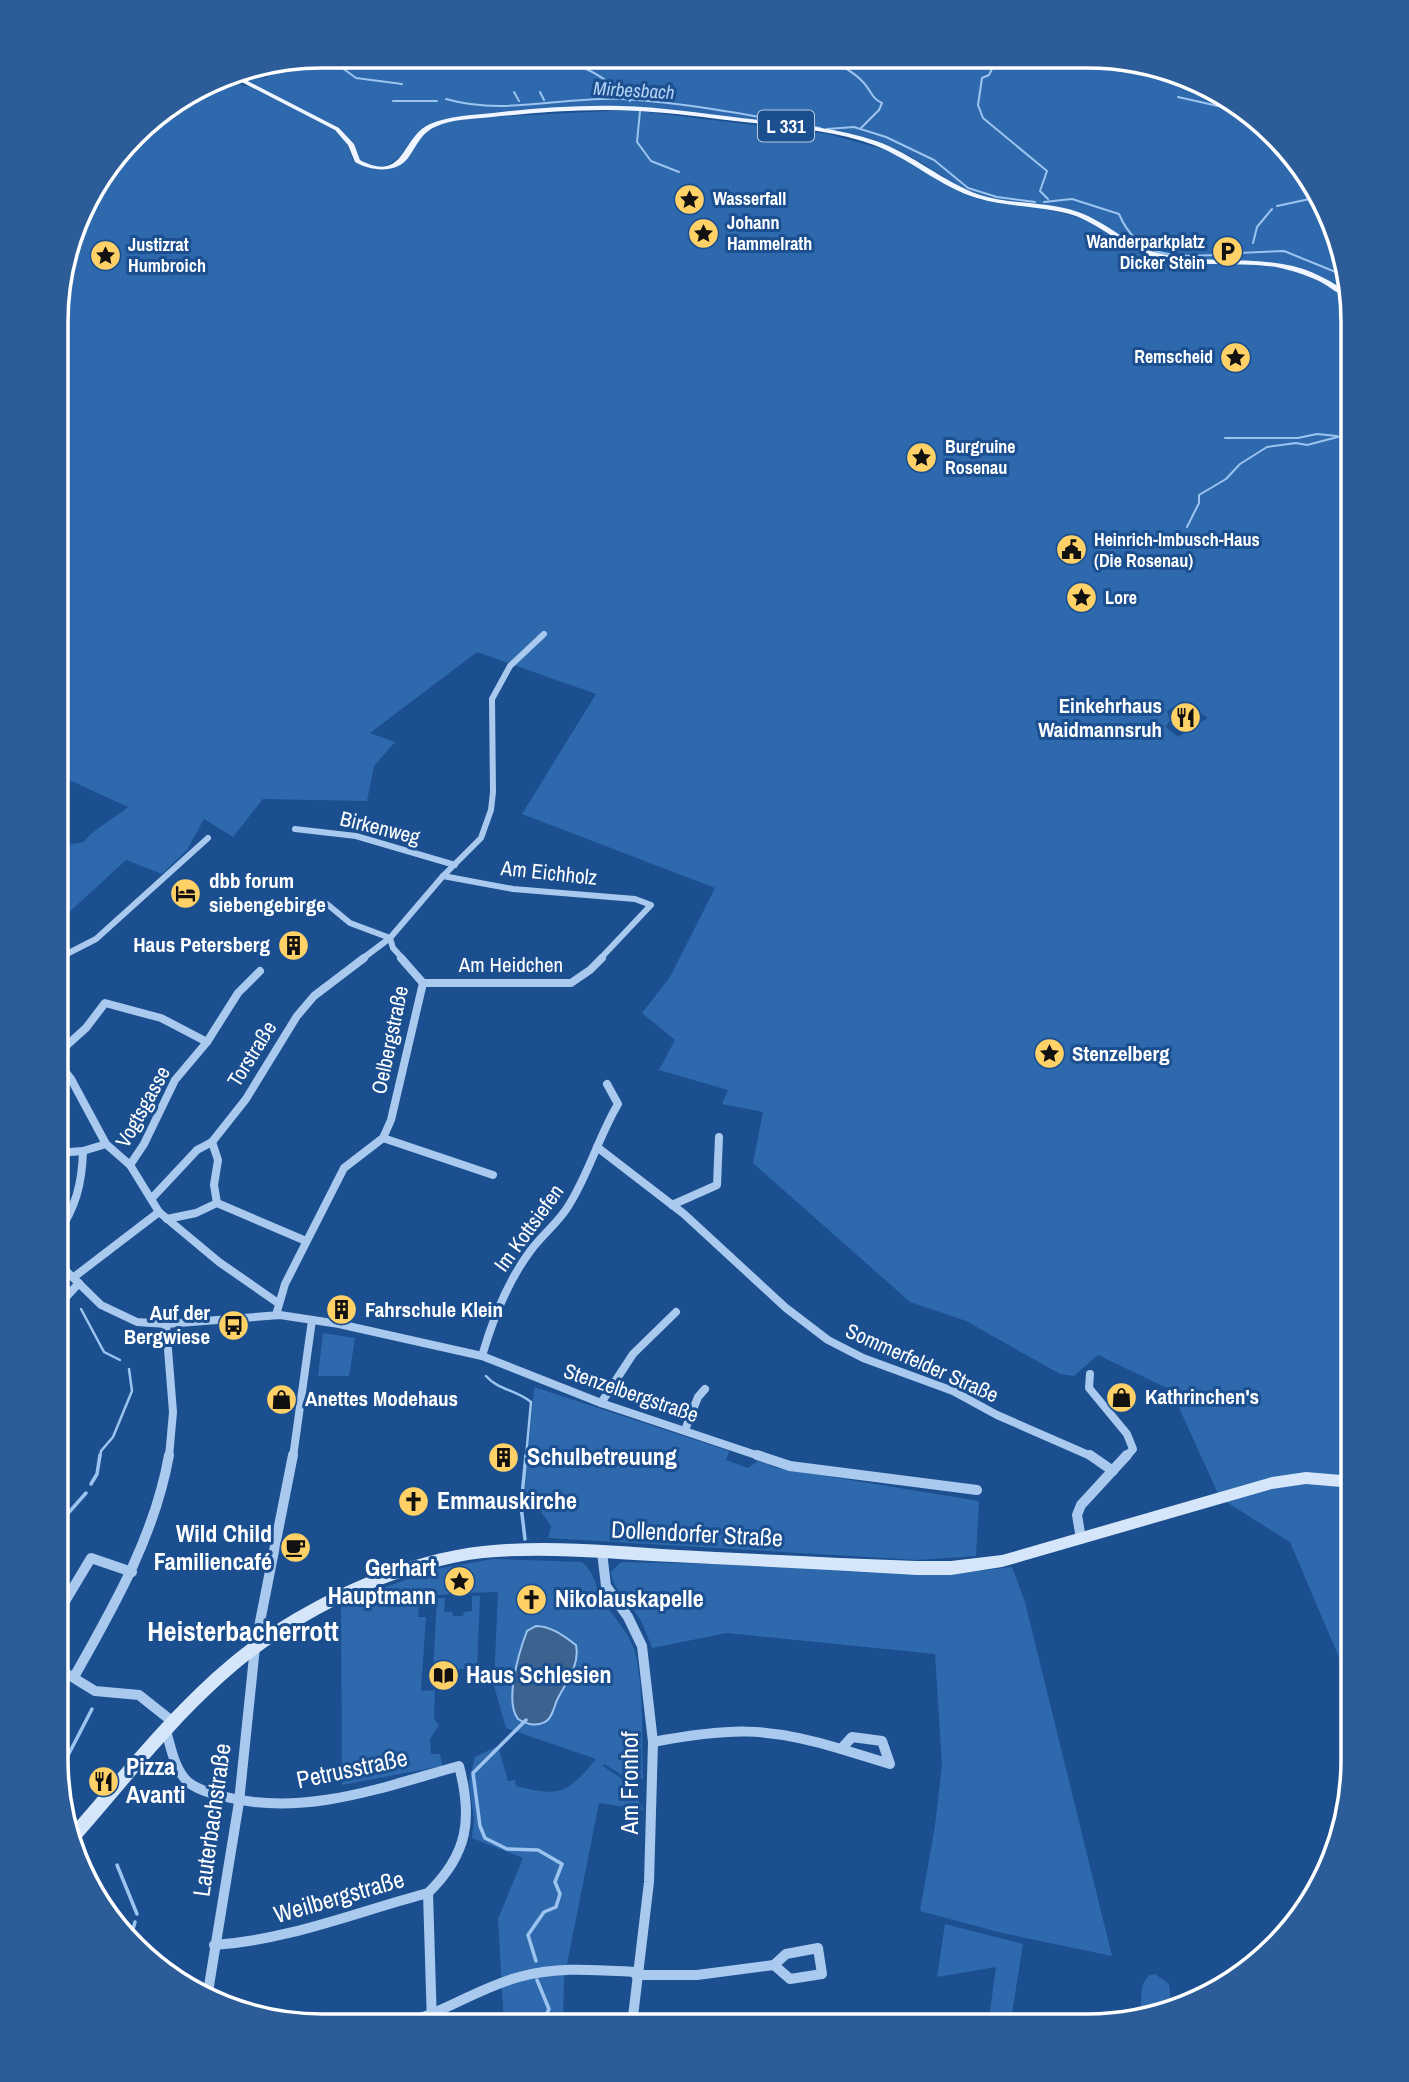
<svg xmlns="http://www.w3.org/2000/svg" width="1409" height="2082" viewBox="0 0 1409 2082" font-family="'Archivo Narrow',sans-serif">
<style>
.green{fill:#2e69ad;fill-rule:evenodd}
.water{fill:#3c6290;stroke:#9cc4f0;stroke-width:2}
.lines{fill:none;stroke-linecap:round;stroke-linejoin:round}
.stream-far2{stroke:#9cc4f0;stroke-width:2}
.stream-far1{stroke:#9cc4f0;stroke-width:2.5}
.stream{stroke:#9cc4f0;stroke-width:3.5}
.street-far2{stroke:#a9c9ee;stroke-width:6}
.street-far1{stroke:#a9c9ee;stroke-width:8}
.street{stroke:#a9c9ee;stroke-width:10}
.secondary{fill:#d6e6fa;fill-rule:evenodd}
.primary{fill:#f0f6ff;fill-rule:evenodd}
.labels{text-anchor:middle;stroke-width:6;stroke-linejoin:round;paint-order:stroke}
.far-poi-label{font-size:18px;font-weight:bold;fill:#fff;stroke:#1b4f8f;text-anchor:start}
.far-water-label{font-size:19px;font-style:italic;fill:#b5d3f5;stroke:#1b4f8f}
.shield{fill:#1b4f8f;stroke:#bbcadd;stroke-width:2}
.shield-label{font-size:19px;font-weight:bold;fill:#fff}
.poi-label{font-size:21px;font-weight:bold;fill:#fff;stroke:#1b4f8f;text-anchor:start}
.street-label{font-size:21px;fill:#fff;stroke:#1b4f8f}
.near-poi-label{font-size:24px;font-weight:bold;fill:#fff;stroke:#1b4f8f;text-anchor:start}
.near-street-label{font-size:24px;fill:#fff;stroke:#1b4f8f}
.near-quarter-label{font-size:28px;font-weight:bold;fill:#fff;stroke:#1b4f8f}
.rim{fill:none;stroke:#fff;stroke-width:3.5}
</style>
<rect width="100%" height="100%" fill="#1b4f8f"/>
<!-- green -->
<g class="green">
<path d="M 323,56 L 1121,58 L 1188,76 L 1248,111 L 1298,160 L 1333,220 L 1347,293 C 1279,242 1228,273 1158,254 C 1128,246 1108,223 1079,213 C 1048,203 1012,207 980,196 C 948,184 924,160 892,148 C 838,128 777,124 720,118 C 685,114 649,107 615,108 C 581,110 548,112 514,114 C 488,115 461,115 435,123 C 407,132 397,187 360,159 L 353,142 L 340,129 L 237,75 L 266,78 L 275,71 L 257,67 Z"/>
<path d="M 227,76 L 237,80 L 241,85 L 257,87 L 330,126 L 346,141 L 354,162 L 376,169 L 397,165 L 424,133 L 441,124 L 469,118 L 630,110 L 828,134 L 894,152 L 959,192 L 982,200 L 1044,208 L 1085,219 L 1131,249 L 1154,257 L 1285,267 L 1322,281 L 1348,300 L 1353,323 L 1352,1688 L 1290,1542 L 1220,1498 L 1171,1390 L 1098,1355 L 1074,1376 L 1060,1374 L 966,1321 L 910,1302 L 753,1163 L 763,1112 L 722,1104 L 728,1090 L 659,1070 L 675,1040 L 642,1013 L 670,977 L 715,888 L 522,814 L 596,694 L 477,652 L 370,733 L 395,742 L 374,766 L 367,801 L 263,799 L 233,837 L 204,819 L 187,850 L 162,874 L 126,860 L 65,916 L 57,919 L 57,847 L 84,842 C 91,831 116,817 128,807 L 65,778 L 58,781 L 58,288 L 92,190 L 147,122 L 174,106 L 179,109 L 196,104 L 194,100 L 176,105 L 197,97 L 199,92 ZM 1183,701 L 1208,718 L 1178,737 L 1166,727 L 1170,720 L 1167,711 Z"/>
<path d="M 323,1333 L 355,1338 L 349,1376 L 318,1376 Z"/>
<path d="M 534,1387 L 729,1451 L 726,1460 L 748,1468 L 758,1461 L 777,1468 L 979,1501 L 976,1556 L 918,1560 L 548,1538 L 551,1526 L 525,1489 Z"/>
<path d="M 493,1559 L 582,1562 C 594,1572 594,1582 600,1594 C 609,1614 627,1628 634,1649 C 644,1682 642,1743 643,1779 L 622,1775 L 604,1764 L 603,1766 L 628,1783 L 644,1810 L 599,1803 L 564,1979 L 563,2025 L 504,2024 L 498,1919 L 523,1858 L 472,1838 L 474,1820 L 469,1782 L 475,1757 L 498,1746 L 508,1781 L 515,1780 L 516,1786 C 560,1797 567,1794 596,1759 L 506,1728 L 494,1686 L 498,1592 L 464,1593 L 464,1590 L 454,1591 L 453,1594 L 420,1596 L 418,1617 L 426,1617 L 421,1691 L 435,1690 L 434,1719 L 439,1725 L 430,1739 L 431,1754 L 440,1754 L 442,1766 L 342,1785 L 341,1603 L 436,1569 Z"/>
<path d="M 621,1562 L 720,1564 L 943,1575 L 1012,1567 L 1025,1602 L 1112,1956 L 1002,1933 L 920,1911 L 935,1826 L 942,1765 L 935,1654 L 727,1633 L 652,1648 C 648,1638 644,1625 638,1616 C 627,1600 614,1592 611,1572 Z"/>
<path d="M 472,1596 L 480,1596 L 477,1668 L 433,1671 L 437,1598 L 445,1598 L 444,1612 L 452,1612 L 453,1616 L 463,1616 L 464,1612 L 472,1611 Z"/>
<path d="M 945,1924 L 1023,1944 L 1010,2026 L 988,2026 L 996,1967 L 937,1977 Z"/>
<path d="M 1155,1974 L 1169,1984 L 1172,2009 L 1140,2015 L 1142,1986 L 1148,1976 Z"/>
</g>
<!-- water -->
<path class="water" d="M 536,1626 C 551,1626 564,1636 576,1645 C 580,1665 567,1681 558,1698 C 554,1705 553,1718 545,1722 C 536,1727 525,1724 518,1719 C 504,1701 519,1652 527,1631 Z"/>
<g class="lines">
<!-- stream-far2 -->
<g class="stream-far2">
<path d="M 326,56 L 356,78 L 402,84"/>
<path d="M 822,57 C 837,63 852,70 863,82 C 871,90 871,98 882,103 L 879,110 L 861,128"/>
<path d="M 997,58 L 989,75 L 982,78 L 978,105 L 983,118 L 1047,171 L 1040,191 L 1048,199"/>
<path d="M 581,61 L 587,64 L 586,69 C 601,75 613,87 629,95 L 630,101"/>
<path d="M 514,92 L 519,101"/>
<path d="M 540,92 L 544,100"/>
<path d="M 1178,97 L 1218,106 L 1241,107"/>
<path d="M 446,99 C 505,116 563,96 623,99 C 689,103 755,116 820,128"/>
<path d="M 393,101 L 437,101"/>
<path d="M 640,111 L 637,142 L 651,161 L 679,172"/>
<path d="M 827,129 L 854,127 L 886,137 L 934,160 L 968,188 L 997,197 L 1035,202"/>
<path d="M 1044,202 L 1072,199 L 1119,214 C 1138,259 1175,257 1218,255"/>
<path d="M 1277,206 L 1319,197"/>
<path d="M 1253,243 L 1257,227 L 1272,209"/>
<path d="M 1239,253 L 1284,251 L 1343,275"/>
<path d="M 1225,438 L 1298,438 L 1317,434 L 1337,436"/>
<path d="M 1187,527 L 1199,503 L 1199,495 L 1226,479 L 1240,464 L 1267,447 L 1296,443 L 1307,445 L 1353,433"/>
</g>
<!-- stream-far1 -->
<g class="stream-far1">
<path d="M 81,1309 L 104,1352 L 120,1360"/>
<path d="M 486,1376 C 498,1390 517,1390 531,1402 L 526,1457"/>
<path d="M 100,1457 L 101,1451 L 113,1437 L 132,1391 L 129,1369"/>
</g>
<!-- stream -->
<g class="stream">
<path d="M 91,1484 L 97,1474 L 100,1455"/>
<path d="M 56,1527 L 86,1493"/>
<path d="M 525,1539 L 521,1506 L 526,1455"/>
<path d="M 526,1720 L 473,1773 L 480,1826 L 485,1838 L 507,1849 L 538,1850 L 562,1864 L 555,1882 L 560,1894 L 556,1907 L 544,1912 L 528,1935 L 536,1961"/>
<path d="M 61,1769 L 92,1709"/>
<path d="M 117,1865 L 137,1914"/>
<path d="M 130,1940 L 135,1922"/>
<path d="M 537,1980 L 549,2009 L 542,2024"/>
</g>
<!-- street-far2 -->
<g class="street-far2">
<path d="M 295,829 L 356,836 L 455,865"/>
<path d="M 443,876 L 513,889 L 635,899 L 651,905 L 600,959"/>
<path d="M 309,903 L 327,904 L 350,923 L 390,938 L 362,959"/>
<path d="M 57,959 L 96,939 L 208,838"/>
<path d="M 403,959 L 393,948 L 390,938 L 443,876 L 481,838 L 491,810 L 493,792 L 492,699 L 510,666 L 544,634"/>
</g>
<!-- street-far1 -->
<g class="street-far1">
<path d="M 57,959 L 60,958"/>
<path d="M 423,983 L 571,983 L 590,970 L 602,958"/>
<path d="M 57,1054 L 86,1028 L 105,1003 L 161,1018 L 207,1042"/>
<path d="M 57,1061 L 71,1079 L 106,1144 L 130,1165 L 159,1212 L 219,1262 L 278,1303"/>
<path d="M 383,1138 L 493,1175"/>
<path d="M 597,1147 L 684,1214 L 786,1308 L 828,1340 L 863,1358 L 953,1391 L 997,1415 L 1093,1457"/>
<path d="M 57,1153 L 83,1151 L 106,1144"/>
<path d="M 130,1165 L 144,1144 L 175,1080 L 207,1042 L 238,993 L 260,971"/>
<path d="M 153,1197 L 197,1150 L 212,1142 L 246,1099 L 297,1016 L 314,996 L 364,958"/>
<path d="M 217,1203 L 306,1241"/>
<path d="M 672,1205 L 717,1185 L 719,1137"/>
<path d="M 167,1219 L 196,1213 L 217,1203 L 214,1185 L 218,1160 L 212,1142"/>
<path d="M 57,1234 C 76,1208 82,1183 83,1151"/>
<path d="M 57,1262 L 101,1305 L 137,1322 L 166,1324 L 280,1315 L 339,1324 L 482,1356 L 601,1403 L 762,1457"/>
<path d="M 74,1277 L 159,1212"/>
<path d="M 57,1307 L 79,1283"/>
<path d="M 276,1315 L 285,1284 L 344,1168 L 383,1138 L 391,1120 L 423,983 L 401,958"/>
<path d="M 166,1324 L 173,1412 L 169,1457"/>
<path d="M 482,1356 C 493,1318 507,1282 531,1250 C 543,1234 559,1222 569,1205 C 589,1173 599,1136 618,1104 L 607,1084"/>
<path d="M 1090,1374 L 1089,1388 L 1127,1434 L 1133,1449 L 1126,1457"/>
<path d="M 601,1403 L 633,1354 L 676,1312"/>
<path d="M 685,1430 L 698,1397 L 705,1389"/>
<path d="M 293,1457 L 312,1320"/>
</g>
<!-- street -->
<g class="street">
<path d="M 757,1455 L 790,1466 L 977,1490"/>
<path d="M 1090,1455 L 1113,1471"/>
<path d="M 1081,1539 L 1077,1515 L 1081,1505 L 1127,1455"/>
<path d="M 602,1552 L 606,1586 L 628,1617 L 642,1646 L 653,1742 L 649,1882 L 632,2025"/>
<path d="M 61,1608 L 91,1558 L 132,1572"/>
<path d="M 56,1672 L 64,1672 L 95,1691 L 139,1695 L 173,1722"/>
<path d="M 74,1677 C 114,1606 155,1535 169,1455"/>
<path d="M 166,1731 C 171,1747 174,1768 187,1781 C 196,1790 214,1794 226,1797 C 305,1817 383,1787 459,1766 C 473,1819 468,1854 428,1893 C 356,1912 289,1940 214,1945"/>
<path d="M 852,1737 L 882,1741 L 890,1764 L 841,1749 Z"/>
<path d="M 653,1742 C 728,1728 767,1726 841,1749"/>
<path d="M 428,1893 L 432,2024"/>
<path d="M 818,1948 L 822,1974 L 790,1979 L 774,1965 L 786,1954 Z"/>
<path d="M 636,1975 L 697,1975 L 774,1965"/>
<path d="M 207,1998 L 239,1802 L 255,1647 L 293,1455"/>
<path d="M 399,2024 C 442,2015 477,1988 519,1977 C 557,1966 598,1970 637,1972"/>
</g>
<!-- secondary -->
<path class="secondary" d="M 1306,1472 L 1353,1476 L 1353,1488 L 1306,1484 L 1272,1489 L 1002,1567 L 951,1575 L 917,1575 C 836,1570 755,1566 673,1562 C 610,1559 546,1552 483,1558 C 398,1568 304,1615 239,1668 C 178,1719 129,1784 77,1843 L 73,1845 L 70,1829 C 121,1771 169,1709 229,1659 C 295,1604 397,1555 483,1546 C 548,1539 614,1546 679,1550 C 758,1554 838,1558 917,1561 L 951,1561 L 1002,1555 L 1272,1477 Z"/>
<!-- primary -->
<path class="primary" d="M 232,73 L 339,128 L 354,144 L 360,160 C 405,184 401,137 430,124 C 449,116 472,115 493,113 C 535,108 577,105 620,106 C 660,107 700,113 741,118 C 786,123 833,127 876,141 C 913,154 943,182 980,195 C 1011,205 1046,201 1078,212 C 1107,222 1129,246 1158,253 C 1205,265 1254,255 1300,268 C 1317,273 1332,282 1347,292 L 1348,298 C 1338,294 1330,287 1321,282 C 1307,275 1291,270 1276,267 C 1234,261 1191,269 1150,256 C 1123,247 1102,226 1076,216 C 1044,205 1009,208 977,198 C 940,187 911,159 874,145 C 833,130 787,127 744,122 C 709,118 675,113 639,111 C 590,108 541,112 492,117 C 473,119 452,119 435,127 C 420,134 417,146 408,158 C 396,174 370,171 355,162 L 348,145 L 335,130 L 228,75 Z"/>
</g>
<!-- icons -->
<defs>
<symbol id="sight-disc" viewBox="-11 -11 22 22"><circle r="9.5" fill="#ffd166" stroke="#1b4f8f"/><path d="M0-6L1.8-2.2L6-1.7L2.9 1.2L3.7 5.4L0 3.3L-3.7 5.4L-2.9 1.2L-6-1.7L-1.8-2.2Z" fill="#111"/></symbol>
<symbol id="parking-disc" viewBox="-11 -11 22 22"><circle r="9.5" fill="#ffd166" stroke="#1b4f8f"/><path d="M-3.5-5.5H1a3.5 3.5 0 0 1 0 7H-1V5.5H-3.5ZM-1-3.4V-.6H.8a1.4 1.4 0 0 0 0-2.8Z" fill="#111"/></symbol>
<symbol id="civic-disc" viewBox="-11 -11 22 22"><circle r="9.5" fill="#ffd166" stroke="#1b4f8f"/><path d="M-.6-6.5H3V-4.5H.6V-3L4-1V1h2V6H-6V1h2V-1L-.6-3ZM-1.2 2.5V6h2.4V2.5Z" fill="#111"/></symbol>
<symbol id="restaurant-disc" viewBox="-11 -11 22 22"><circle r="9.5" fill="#ffd166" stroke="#1b4f8f"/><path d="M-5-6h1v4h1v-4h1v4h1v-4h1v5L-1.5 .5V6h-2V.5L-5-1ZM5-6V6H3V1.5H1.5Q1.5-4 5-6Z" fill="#111"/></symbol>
<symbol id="hotel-disc" viewBox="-11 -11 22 22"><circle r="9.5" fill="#ffd166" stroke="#1b4f8f"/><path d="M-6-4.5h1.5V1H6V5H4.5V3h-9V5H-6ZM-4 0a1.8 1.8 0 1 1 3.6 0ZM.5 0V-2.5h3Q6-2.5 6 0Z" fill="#111"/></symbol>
<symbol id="building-disc" viewBox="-11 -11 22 22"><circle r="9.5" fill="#ffd166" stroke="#1b4f8f"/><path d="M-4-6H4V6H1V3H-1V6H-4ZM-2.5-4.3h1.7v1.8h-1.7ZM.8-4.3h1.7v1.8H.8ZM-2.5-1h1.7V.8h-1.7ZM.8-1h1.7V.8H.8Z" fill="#111"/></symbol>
<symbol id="bus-disc" viewBox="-11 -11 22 22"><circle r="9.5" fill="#ffd166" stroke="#1b4f8f"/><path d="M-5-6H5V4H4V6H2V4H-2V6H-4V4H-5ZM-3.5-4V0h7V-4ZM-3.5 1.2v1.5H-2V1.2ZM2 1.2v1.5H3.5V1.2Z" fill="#111"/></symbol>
<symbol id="shop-disc" viewBox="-11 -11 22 22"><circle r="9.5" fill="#ffd166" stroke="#1b4f8f"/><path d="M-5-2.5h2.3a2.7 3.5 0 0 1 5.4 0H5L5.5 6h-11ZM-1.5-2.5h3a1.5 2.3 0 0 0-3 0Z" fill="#111"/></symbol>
<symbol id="church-disc" viewBox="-11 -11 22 22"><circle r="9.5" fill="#ffd166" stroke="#1b4f8f"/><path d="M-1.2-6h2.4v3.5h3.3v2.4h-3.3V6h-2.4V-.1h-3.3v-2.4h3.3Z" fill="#111"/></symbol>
<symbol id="cafe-disc" viewBox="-11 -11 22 22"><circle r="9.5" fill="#ffd166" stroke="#1b4f8f"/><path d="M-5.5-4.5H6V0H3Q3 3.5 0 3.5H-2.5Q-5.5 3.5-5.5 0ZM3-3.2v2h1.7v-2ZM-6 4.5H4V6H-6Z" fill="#111"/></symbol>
<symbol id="library-disc" viewBox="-11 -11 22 22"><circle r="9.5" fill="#ffd166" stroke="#1b4f8f"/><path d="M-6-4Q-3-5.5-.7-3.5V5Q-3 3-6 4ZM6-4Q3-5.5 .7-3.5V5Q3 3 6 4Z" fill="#111"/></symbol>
</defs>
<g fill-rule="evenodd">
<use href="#sight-disc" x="672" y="182" width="35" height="35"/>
<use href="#sight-disc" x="686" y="216" width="35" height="35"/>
<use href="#parking-disc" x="1210" y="234" width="35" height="35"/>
<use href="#sight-disc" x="88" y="238" width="35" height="35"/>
<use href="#sight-disc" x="1218" y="340" width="35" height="35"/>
<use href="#sight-disc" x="904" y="440" width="35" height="35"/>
<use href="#civic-disc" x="1054" y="532" width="35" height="35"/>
<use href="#sight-disc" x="1064" y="580" width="35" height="35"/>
<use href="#restaurant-disc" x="1168" y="700" width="35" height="35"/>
<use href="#hotel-disc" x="168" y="876" width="35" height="35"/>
<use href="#building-disc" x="276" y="928" width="35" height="35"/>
<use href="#sight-disc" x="1032" y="1036" width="35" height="35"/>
<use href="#building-disc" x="324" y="1292" width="35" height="35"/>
<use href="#bus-disc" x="216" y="1308" width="35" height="35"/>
<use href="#shop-disc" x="1104" y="1380" width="35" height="35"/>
<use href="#shop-disc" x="264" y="1382" width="35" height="35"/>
<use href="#building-disc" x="486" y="1440" width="35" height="35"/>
<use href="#church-disc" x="396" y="1484" width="35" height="35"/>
<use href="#cafe-disc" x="278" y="1530" width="35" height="35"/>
<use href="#sight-disc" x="442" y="1564" width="35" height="35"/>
<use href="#church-disc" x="514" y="1582" width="35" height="35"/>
<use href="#library-disc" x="426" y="1658" width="35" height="35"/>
<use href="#restaurant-disc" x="86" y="1764" width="35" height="35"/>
</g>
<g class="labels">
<!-- far-poi labels -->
<g class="far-poi-label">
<text x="713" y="205">Wasserfall</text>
<text x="727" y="229">Johann<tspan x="727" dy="21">Hammelrath</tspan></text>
<text x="1205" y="248" text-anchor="end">Wanderparkplatz<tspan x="1205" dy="21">Dicker Stein</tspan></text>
<text x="128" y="251">Justizrat<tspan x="128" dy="21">Humbroich</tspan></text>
<text x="1213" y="363" text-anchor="end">Remscheid</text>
<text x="945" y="453">Burgruine<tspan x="945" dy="21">Rosenau</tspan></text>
<text x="1094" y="546">Heinrich-Imbusch-Haus<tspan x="1094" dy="21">(Die Rosenau)</tspan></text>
<text x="1105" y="604">Lore</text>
</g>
<!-- far-water labels -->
<g class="far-water-label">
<text transform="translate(634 90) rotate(3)" y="7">Mirbesbach</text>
</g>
<!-- shield labels -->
<rect class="shield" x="758" y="110.5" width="56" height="31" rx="5"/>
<g class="shield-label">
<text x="786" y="133">L 331</text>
</g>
<!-- poi labels -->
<g class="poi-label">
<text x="1162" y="713" text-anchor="end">Einkehrhaus<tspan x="1162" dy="24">Waidmannsruh</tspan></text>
<text x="209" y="888">dbb forum<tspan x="209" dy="24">siebengebirge</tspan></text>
<text x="270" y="952" text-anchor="end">Haus Petersberg</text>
<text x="1072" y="1061">Stenzelberg</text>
<text x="365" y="1317">Fahrschule Klein</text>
<text x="210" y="1320" text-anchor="end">Auf der<tspan x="210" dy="24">Bergwiese</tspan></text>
<text x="1145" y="1404">Kathrinchen's</text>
<text x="305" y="1406">Anettes Modehaus</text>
</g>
<!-- street labels -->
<g class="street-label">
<text transform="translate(380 828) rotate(14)" y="7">Birkenweg</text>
<text transform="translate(549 873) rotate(6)" y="7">Am Eichholz</text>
<text x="511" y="972">Am Heidchen</text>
<text transform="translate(390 1040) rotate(-78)" y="7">Oelbergstraße</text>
<text transform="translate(252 1054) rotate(-58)" y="7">Torstraße</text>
<text transform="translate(143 1107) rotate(-61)" y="7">Vogtsgasse</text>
<text transform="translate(529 1228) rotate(-54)" y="7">Im Kottsiefen</text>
<text transform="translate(922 1363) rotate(24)" y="7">Sommerfelder Straße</text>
<text transform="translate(631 1393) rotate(19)" y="7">Stenzelbergstraße</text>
</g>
<!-- near-poi labels -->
<g class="near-poi-label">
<text x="527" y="1465">Schulbetreuung</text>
<text x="437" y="1509">Emmauskirche</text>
<text x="272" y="1542" text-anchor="end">Wild Child<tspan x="272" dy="28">Familiencafé</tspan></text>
<text x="436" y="1576" text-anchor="end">Gerhart<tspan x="436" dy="28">Hauptmann</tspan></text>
<text x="555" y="1607">Nikolauskapelle</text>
<text x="466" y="1683">Haus Schlesien</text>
<text x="126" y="1775">Pizza<tspan x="126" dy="28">Avanti</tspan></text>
</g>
<!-- near-street labels -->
<g class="near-street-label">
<text transform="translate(697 1534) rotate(3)" y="8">Dollendorfer Straße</text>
<text transform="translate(352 1769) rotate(-12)" y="8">Petrusstraße</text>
<text transform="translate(630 1783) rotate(-90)" y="8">Am Fronhof</text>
<text transform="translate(212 1820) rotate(-82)" y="8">Lauterbachstraße</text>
<text transform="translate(339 1897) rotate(-16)" y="8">Weilbergstraße</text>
</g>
<!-- near-quarter labels -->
<g class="near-quarter-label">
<text x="243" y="1641">Heisterbacherrott</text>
</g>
</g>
<!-- crop -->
<path d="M0 0H1409V2082H0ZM322 68H1087A254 254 0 0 1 1341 322V1760A254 254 0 0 1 1087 2014H322A254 254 0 0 1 68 1760V322A254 254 0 0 1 322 68Z" fill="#2d5d98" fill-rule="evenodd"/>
<path class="rim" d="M322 68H1087A254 254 0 0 1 1341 322V1760A254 254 0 0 1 1087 2014H322A254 254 0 0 1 68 1760V322A254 254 0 0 1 322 68Z"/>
</svg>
